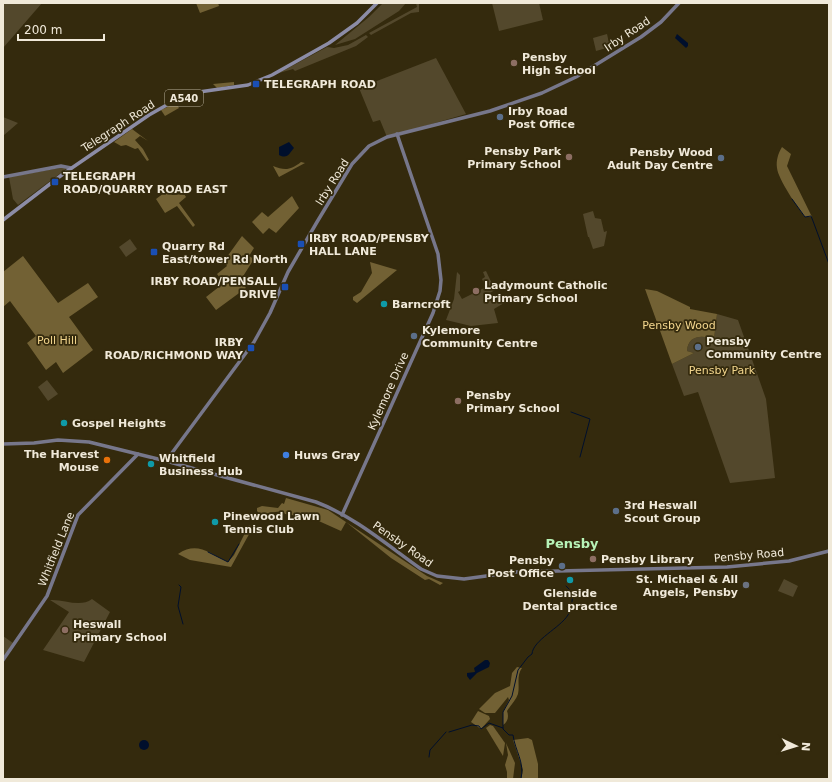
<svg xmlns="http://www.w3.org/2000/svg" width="832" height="782" viewBox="0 0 832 782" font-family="'DejaVu Sans',sans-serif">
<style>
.green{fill:#53482c}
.forest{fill:#726134}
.water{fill:#000f2c}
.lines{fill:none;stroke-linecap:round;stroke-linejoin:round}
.stream{stroke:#000f2c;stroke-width:1}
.secondary{stroke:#77778b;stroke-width:3.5}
.primary{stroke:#8c8ca6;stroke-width:3.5}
.education-dot{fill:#8d6e63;stroke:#342a0d;stroke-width:1.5}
.transit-dot{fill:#1a4fb4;stroke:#342a0d;stroke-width:1.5}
.service-dot{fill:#5c6f8a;stroke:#342a0d;stroke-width:1.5}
.culture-dot{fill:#0f9aa8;stroke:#342a0d;stroke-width:1.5}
.shop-dot{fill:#3f7fe0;stroke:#342a0d;stroke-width:1.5}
.food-dot{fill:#e8710a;stroke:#342a0d;stroke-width:1.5}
.worship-dot{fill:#6b7280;stroke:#342a0d;stroke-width:1.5}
.labels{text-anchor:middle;stroke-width:3.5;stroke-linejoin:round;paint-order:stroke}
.shield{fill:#342a0d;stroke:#b8b09c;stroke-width:1}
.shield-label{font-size:10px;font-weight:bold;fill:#f0e9d9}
.street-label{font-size:11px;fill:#f0e9d9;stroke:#342a0d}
.poi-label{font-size:11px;font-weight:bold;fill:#f0e9d9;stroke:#342a0d;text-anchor:start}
.park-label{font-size:11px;fill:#f3d68e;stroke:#342a0d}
.quarter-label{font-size:13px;font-weight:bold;fill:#b7f3b7;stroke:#342a0d}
</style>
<rect width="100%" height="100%" fill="#342a0d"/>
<!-- green -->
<g class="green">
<path d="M 3,3 L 42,3 L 3,48 Z"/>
<path d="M 383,3 L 406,3 L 399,11 L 355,39 L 335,45 L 369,17 Z"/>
<path d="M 416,3 L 419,3 L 419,12 L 411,13 L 371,35 L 369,33 L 417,7 Z"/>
<path d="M 492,3 L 539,3 L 543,20 L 499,31 Z"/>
<path d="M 607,34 L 610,47 L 596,51 L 593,38 Z"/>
<path d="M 366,35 L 368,37 L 356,46 L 295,71 L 293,69 L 279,73 L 327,47 L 334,48 L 348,45 Z"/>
<path d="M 436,58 L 466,114 L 387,137 L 380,120 L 373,122 L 359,88 Z"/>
<path d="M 3,117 L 18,123 L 3,136 Z"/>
<path d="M 65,167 L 66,169 L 18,205 L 13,199 L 9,177 Z"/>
<path d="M 593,211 L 595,218 L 601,219 L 604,232 L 607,231 L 604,246 L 593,249 L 589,237 L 588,237 L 583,214 Z"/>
<path d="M 130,239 L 137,249 L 126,257 L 119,247 Z"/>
<path d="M 486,271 L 495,290 L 488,294 L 492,302 L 501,297 L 504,303 L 494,309 L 498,323 L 471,326 L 446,320 L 454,299 L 457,272 L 460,275 L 460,291 L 458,292 L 462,299 L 486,287 L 482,279 L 485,277 L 483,272 Z"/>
<path d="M 717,314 L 738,320 L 766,399 L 775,478 L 730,483 L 698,392 L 684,396 L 672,364 L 694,353 L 687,351 C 688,335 702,335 714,339 Z"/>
<path d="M 47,380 L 58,394 L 48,401 L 38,387 Z"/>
<path d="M 784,579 L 798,586 L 793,597 L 778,591 Z"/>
<path d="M 92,599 L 110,612 L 84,662 L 43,650 L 69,612 L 50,600 C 64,599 80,608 92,599 Z"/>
<path d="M 3,636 L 13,643 L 3,658 Z"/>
</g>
<!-- forest -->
<g class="forest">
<path d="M 196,3 L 218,3 L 219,6 L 200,13 Z"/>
<path d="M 234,82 L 234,85 L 217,88 L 213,84 Z"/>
<path d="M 176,103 L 179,108 L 165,116 L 161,110 Z"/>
<path d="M 132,129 L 148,141 L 140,136 L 135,140 L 143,149 L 149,160 L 147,161 L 138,148 L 135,149 L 126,145 L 121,146 L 114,142 Z"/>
<path d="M 782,147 L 791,154 L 787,166 L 812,217 L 805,217 C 798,208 778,179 777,168 C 776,160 778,154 782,147 Z"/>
<path d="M 301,162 L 305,163 L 279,177 L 273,166 C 285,171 291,170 301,162 Z"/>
<path d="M 168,190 L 172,195 L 184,194 L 186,197 L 179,203 L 195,225 L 193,227 L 177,206 L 165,213 L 156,199 Z"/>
<path d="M 292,196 L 299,208 L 276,233 L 269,228 L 263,234 L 252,222 L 262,212 L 268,217 Z"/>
<path d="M 242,236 L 254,248 L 249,256 L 254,259 L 240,281 L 246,288 L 216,310 L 206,297 L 224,283 L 217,274 L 227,266 L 224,261 Z"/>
<path d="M 23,256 L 58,303 L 88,283 L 98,297 L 69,317 L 93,350 L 63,373 L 56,362 L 46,370 L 27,343 L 36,336 L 10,301 L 3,307 L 3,272 Z"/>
<path d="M 370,262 L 397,270 L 357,303 L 353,300 L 353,297 L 361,292 L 372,273 Z"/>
<path d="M 645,289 L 657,291 L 690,307 L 690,309 L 717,314 L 714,339 C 702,335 688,335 687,351 L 694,353 L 672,364 Z"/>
<path d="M 286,498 L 328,510 L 427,576 L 443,583 L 440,585 L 429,579 L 425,580 L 391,558 L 346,522 L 341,531 L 312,518 L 285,514 L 283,511 L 268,513 L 263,518 L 257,511 L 257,508 L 262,506 L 278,508 L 282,503 L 284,504 Z"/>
<path d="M 249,525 L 253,527 L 231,567 L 190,560 L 178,554 C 197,541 209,553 228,562 L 234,555 Z"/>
<path d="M 517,667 L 522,668 C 516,676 520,685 518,694 C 516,700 511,705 507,711 C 509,716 508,722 503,725 L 503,712 L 509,700 L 508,697 L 495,713 L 485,713 L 479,709 L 495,693 L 510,686 L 512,673 Z"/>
<path d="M 478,711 L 489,716 L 490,719 L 481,729 L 471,722 Z"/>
<path d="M 490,725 L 493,726 L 505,743 L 503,756 L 486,728 Z"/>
<path d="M 528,738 L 532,740 L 538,764 L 538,779 L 521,779 L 523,770 L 513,740 Z"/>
<path d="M 506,743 L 515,763 L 513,779 L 507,779 L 507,772 L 505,765 L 508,755 Z"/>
</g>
<!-- water -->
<g class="water">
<path d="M 677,34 L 688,43 L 688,46 L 686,48 L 675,38 Z"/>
<path d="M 289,142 L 294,148 C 290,152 288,160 279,155 L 279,147 Z"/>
<path d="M 485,660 L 488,660 L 490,663 L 489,667 L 477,673 L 470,680 L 467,676 L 467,673 L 475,672 L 474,668 Z"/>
<circle cx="144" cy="745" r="5"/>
</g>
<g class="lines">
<!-- stream -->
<g class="stream">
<path d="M 792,199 L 805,217 L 811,216 L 813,221 L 829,264"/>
<path d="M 571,412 L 590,419 L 580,457"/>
<path d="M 208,552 L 228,562 L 239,544"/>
<path d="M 179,585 L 181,587 L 178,606 L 183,624"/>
<path d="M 449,732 L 472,725 L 479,726 L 481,729 L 489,723 L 503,728"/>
<path d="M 429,757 L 430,750 L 446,732"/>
<path d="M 521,779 C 525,762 515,751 513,735 L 509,735 L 503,729 L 503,712 L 512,696 L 518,670 L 528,657 L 532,654 C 533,640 560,628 568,615 C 572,608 572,600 573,593 L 566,586"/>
</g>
<!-- secondary -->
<g class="secondary">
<path d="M 3,177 L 61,166 L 71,168"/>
<path d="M 3,444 L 34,443 L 58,440 L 89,442 L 166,461 L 316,502 C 355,517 387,545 421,569 L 437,576 L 464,579 L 516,572 L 727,567 L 789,561 L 829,551"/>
<path d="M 166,461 L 254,342 L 270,313 L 288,272 L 317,222 L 352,164 L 369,146 L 387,137 L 490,111 L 542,93 L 576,77 L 641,37 L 661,22 L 679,3"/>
<path d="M 342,515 L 433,313 L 440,291 L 441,280 L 438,254 L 397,134"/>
<path d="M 3,660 L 47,596 L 78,515 L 138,454"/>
</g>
<!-- primary -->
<path class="primary" d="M 3,220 L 63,174 L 149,115 L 172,102 L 199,92 L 248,85 L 272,75 L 329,43 L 357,23 L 377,3"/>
</g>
<!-- markers -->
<g class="education-dot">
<circle cx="514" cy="63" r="4"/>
<circle cx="569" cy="157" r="4"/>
<circle cx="476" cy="291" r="4"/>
<circle cx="458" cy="401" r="4"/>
<circle cx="593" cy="559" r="4"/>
<circle cx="65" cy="630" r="4"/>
</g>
<g class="transit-dot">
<rect x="252" y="80" width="8" height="8" rx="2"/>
<rect x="51" y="178" width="8" height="8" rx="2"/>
<rect x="297" y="240" width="8" height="8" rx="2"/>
<rect x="150" y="248" width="8" height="8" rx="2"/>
<rect x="281" y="283" width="8" height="8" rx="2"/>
<rect x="247" y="344" width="8" height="8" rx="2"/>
</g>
<g class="service-dot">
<circle cx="500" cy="117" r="4"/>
<circle cx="721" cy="158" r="4"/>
<circle cx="414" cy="336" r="4"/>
<circle cx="698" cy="347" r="4"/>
<circle cx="616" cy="511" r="4"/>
<circle cx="562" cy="566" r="4"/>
</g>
<g class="culture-dot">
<circle cx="384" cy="304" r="4"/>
<circle cx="64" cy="423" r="4"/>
<circle cx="151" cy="464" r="4"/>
<circle cx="215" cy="522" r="4"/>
<circle cx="570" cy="580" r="4"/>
</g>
<circle class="shop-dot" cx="286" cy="455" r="4"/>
<circle class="food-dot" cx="107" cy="460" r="4"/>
<circle class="worship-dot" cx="746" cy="585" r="4"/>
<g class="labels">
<!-- shield labels -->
<rect class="shield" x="165" y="90" width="38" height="16" rx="3"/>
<g class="shield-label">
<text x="184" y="102">A540</text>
</g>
<!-- street labels -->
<g class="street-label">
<text transform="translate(627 34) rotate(-34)" y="4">Irby Road</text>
<text transform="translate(118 126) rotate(-33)" y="4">Telegraph Road</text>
<text transform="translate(332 182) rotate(-58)" y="4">Irby Road</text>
<text transform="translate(388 391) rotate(-66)" y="4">Kylemore Drive</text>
<text transform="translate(403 544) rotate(35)" y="4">Pensby Road</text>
<text transform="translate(56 549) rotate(-68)" y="4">Whitfield Lane</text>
<text transform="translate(749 555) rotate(-5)" y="4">Pensby Road</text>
</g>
<!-- poi labels -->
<g class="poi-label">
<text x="522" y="61">Pensby<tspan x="522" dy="13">High School</tspan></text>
<text x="264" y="88">TELEGRAPH ROAD</text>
<text x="508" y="115">Irby Road<tspan x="508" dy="13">Post Office</tspan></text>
<text x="561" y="155" text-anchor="end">Pensby Park<tspan x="561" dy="13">Primary School</tspan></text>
<text x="713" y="156" text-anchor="end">Pensby Wood<tspan x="713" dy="13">Adult Day Centre</tspan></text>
<text x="63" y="180">TELEGRAPH<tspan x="63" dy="13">ROAD/QUARRY ROAD EAST</tspan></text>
<text x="309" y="242">IRBY ROAD/PENSBY<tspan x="309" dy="13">HALL LANE</tspan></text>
<text x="162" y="250">Quarry Rd<tspan x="162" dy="13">East/tower Rd North</tspan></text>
<text x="277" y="285" text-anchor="end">IRBY ROAD/PENSALL<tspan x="277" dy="13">DRIVE</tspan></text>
<text x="484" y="289">Ladymount Catholic<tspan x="484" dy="13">Primary School</tspan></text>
<text x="392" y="308">Barncroft</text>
<text x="422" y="334">Kylemore<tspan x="422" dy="13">Community Centre</tspan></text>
<text x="706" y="345">Pensby<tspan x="706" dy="13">Community Centre</tspan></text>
<text x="243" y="346" text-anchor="end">IRBY<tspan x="243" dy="13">ROAD/RICHMOND WAY</tspan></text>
<text x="466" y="399">Pensby<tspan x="466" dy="13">Primary School</tspan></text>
<text x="72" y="427">Gospel Heights</text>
<text x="99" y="458" text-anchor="end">The Harvest<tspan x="99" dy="13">Mouse</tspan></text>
<text x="294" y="459">Huws Gray</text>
<text x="159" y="462">Whitfield<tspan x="159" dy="13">Business Hub</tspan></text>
<text x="624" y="509">3rd Heswall<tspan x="624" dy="13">Scout Group</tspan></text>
<text x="223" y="520">Pinewood Lawn<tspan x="223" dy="13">Tennis Club</tspan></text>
<text x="601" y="563">Pensby Library</text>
<text x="554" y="564" text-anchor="end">Pensby<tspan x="554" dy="13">Post Office</tspan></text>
<text x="738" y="583" text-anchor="end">St. Michael &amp; All<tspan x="738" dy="13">Angels, Pensby</tspan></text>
<text x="570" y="597" text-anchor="middle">Glenside<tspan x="570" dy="13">Dental practice</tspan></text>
<text x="73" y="628">Heswall<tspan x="73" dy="13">Primary School</tspan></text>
</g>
<!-- park labels -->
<g class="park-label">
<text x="679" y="329">Pensby Wood</text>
<text x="57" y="344">Poll Hill</text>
<text x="722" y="374">Pensby Park</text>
</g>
<!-- quarter labels -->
<g class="quarter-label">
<text x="572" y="548">Pensby</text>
</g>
</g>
<!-- border -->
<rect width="832" height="782" fill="none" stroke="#f0e9d9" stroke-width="8"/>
<!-- north arrow -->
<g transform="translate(796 746) rotate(94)" stroke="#342a0d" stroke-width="3" paint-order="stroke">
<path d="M0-3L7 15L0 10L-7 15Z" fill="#f0e9d9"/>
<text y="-6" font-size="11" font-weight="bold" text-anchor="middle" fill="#f0e9d9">N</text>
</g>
<!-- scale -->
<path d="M18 34v6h86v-6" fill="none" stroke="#f0e9d9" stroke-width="2"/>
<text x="24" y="34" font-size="12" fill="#f0e9d9" stroke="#342a0d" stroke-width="3" paint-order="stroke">200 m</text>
</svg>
